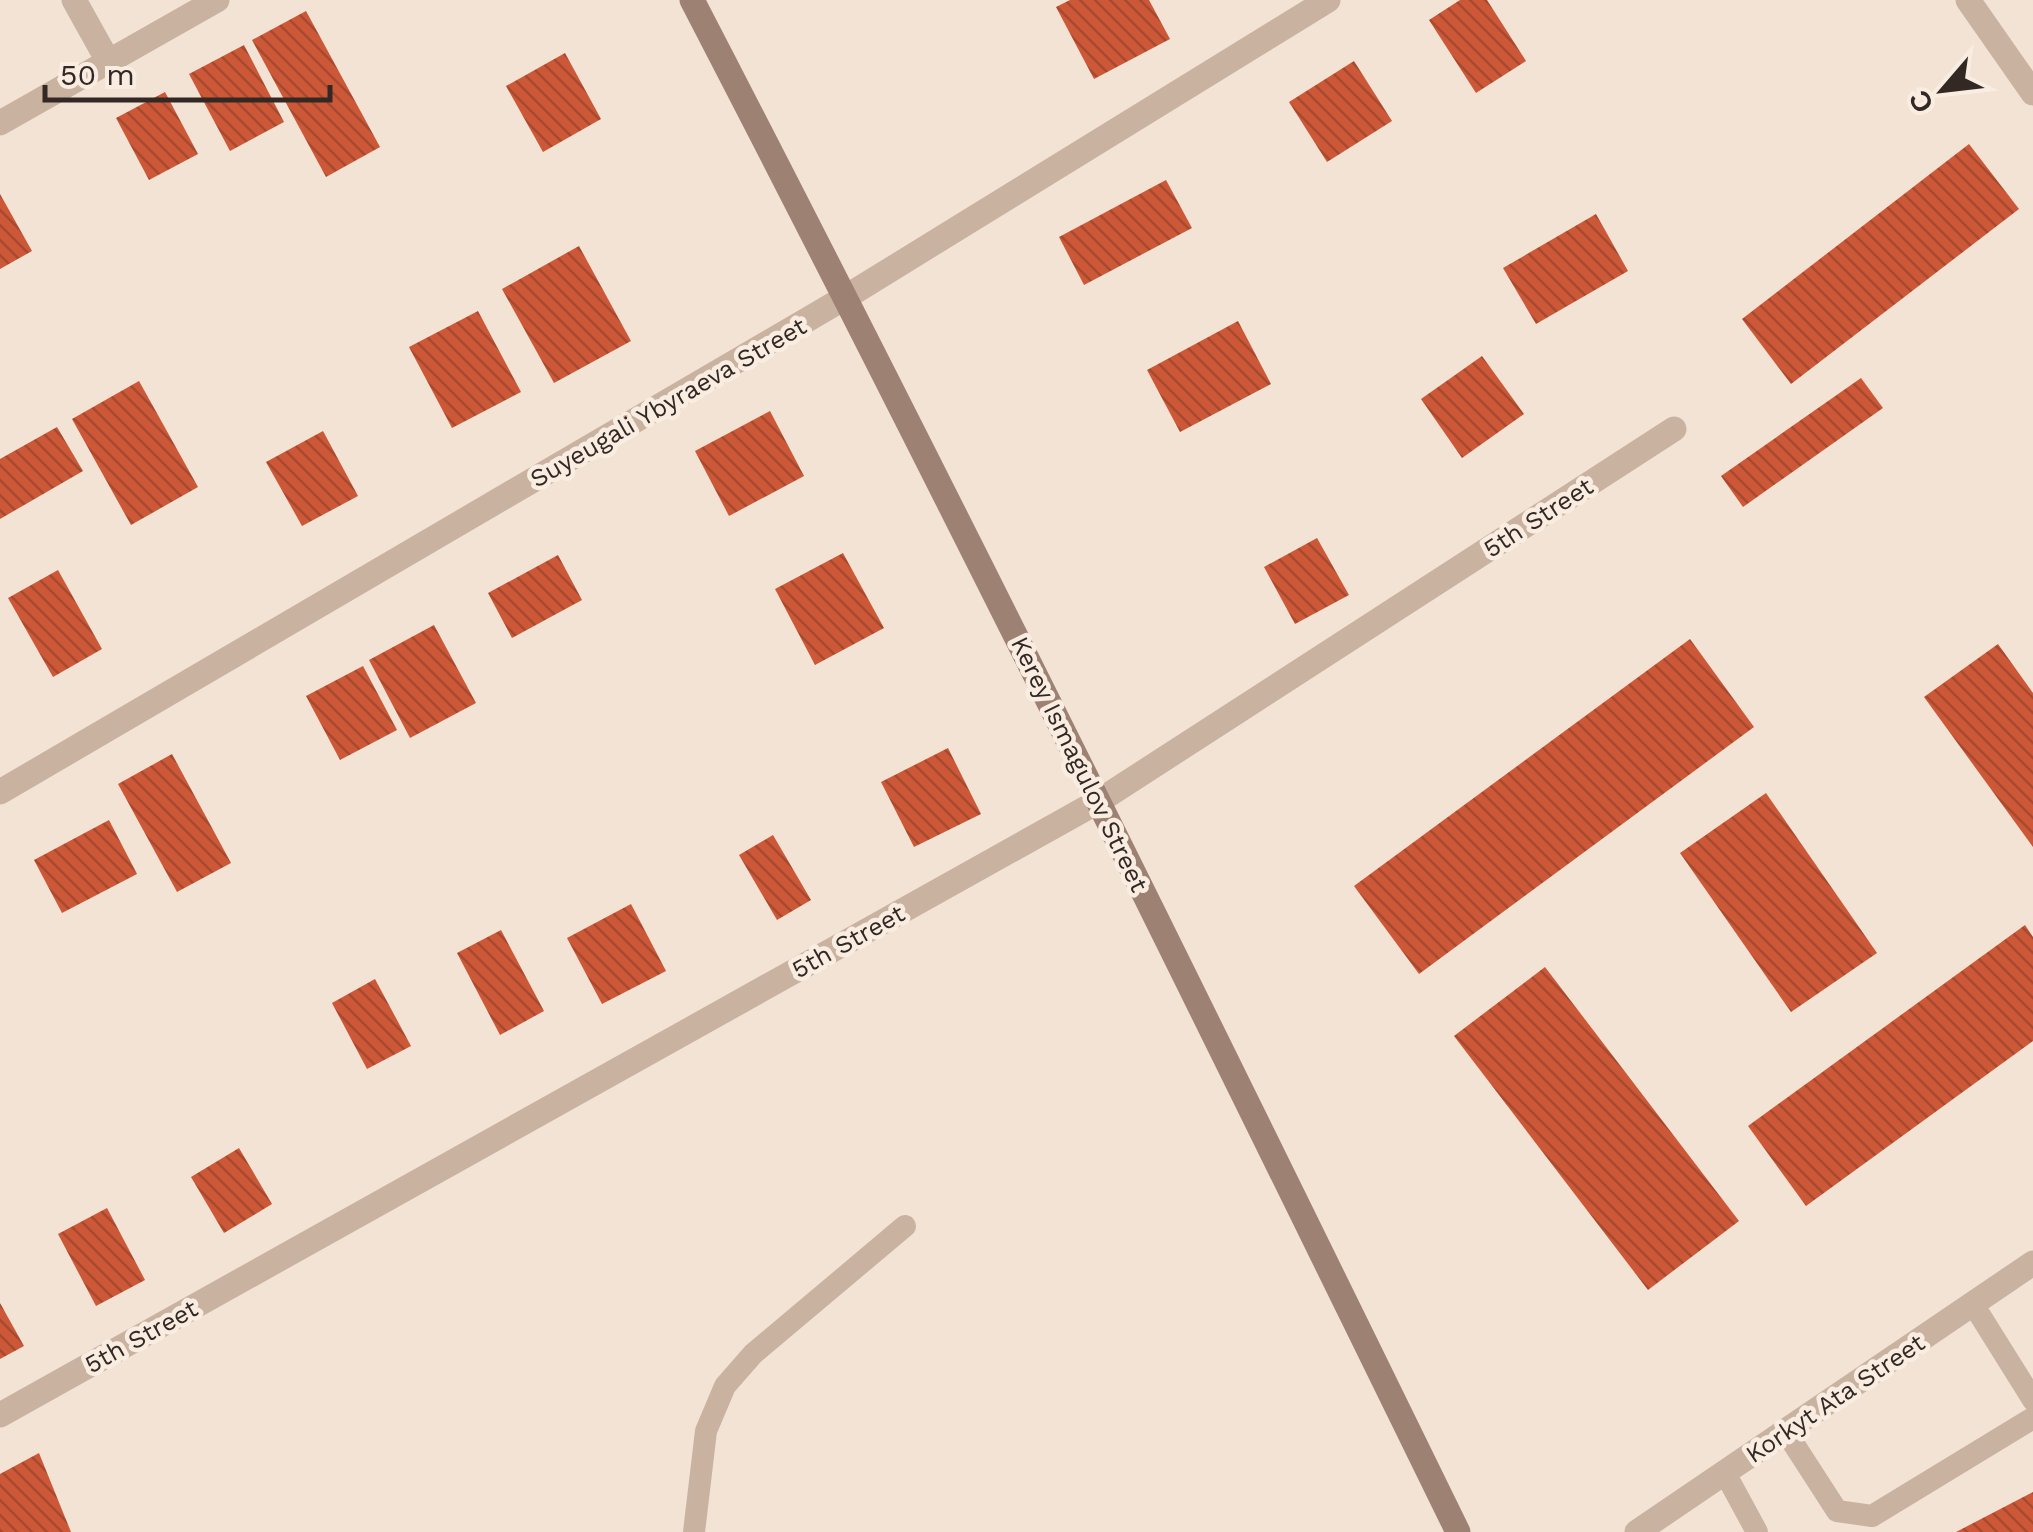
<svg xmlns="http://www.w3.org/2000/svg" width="2033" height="1532" viewBox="0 0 2033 1532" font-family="'Work Sans',sans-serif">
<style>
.building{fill:url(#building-back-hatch)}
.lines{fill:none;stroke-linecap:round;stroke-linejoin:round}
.lane{stroke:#cab2a1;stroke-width:22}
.street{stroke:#cab2a1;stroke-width:25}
.secondary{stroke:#9d8172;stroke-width:25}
.labels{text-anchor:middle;stroke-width:9;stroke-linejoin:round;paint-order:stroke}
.street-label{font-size:25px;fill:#332824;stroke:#f9ede1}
</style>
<defs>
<pattern id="building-back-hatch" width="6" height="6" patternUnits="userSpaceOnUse" patternTransform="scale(2.5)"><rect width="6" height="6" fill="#cc5838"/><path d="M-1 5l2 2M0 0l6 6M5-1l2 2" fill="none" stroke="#a6492f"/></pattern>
</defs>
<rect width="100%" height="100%" fill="#f2e3d5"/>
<!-- building -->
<g class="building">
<path d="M 1070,0 L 1149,0 L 1170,39 L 1094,79 L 1056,7 Z"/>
<path d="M 1460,0 L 1487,0 L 1526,61 L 1476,93 L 1429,20 Z"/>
<path d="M 306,11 L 380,147 L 326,177 L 252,40 Z"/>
<path d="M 244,45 L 284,122 L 230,151 L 189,74 Z"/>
<path d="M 565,53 L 601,119 L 543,152 L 506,86 Z"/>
<path d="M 1354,61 L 1392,121 L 1327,162 L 1289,102 Z"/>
<path d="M 165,92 L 198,154 L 149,180 L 116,118 Z"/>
<path d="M 1969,144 L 2019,209 L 1791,384 L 1742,319 Z"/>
<path d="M 1166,180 L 1192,228 L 1084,285 L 1059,237 Z"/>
<path d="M 0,194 L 32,251 L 0,269 Z"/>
<path d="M 1596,214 L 1628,271 L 1536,324 L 1503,268 Z"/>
<path d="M 579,246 L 631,341 L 554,383 L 502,289 Z"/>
<path d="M 478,311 L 521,392 L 452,428 L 409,347 Z"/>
<path d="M 1238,321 L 1271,384 L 1180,432 L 1147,370 Z"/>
<path d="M 1482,356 L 1524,414 L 1462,458 L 1421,399 Z"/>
<path d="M 1861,378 L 1883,408 L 1743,507 L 1721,476 Z"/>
<path d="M 139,381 L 198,487 L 131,525 L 72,419 Z"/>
<path d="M 770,411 L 804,476 L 729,516 L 695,451 Z"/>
<path d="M 57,427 L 83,471 L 0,519 L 0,459 Z"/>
<path d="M 323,431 L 358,496 L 302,526 L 266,462 Z"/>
<path d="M 1317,538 L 1349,595 L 1295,624 L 1264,567 Z"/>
<path d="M 843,553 L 884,628 L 815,665 L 775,589 Z"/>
<path d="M 558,555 L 582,600 L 512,638 L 488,593 Z"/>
<path d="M 58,570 L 102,649 L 53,677 L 8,598 Z"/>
<path d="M 434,625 L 476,703 L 410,738 L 369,660 Z"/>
<path d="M 1690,639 L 1754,727 L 1419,974 L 1354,886 Z"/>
<path d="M 1998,644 L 2033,693 L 2033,847 L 1924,697 Z"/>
<path d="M 363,666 L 397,730 L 340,760 L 306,696 Z"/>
<path d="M 948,748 L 981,814 L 914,847 L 881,782 Z"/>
<path d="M 172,754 L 231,863 L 177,892 L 118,784 Z"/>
<path d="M 1766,793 L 1877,953 L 1791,1012 L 1680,853 Z"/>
<path d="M 109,820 L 137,874 L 62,913 L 34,860 Z"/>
<path d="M 773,835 L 811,900 L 777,920 L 739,855 Z"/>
<path d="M 631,904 L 666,971 L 602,1004 L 567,938 Z"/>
<path d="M 2025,925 L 2033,937 L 2033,1041 L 1806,1206 L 1748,1126 Z"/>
<path d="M 501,930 L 544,1011 L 500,1035 L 457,953 Z"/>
<path d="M 1545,967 L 1739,1221 L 1648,1290 L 1454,1036 Z"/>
<path d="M 375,979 L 411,1046 L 367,1069 L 332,1003 Z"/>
<path d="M 239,1148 L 272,1204 L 224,1233 L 191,1177 Z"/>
<path d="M 107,1208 L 145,1280 L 96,1306 L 58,1234 Z"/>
<path d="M 0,1303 L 24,1346 L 0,1359 Z"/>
<path d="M 39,1453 L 71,1532 L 0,1532 L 0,1474 Z"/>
<path d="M 2033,1492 L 2033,1532 L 1956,1532 Z"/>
</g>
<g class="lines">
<!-- lane -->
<g class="lane">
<path d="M 1973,1304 L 2033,1400"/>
<path d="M 1786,1432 L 1837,1511 L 1872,1516 L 2033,1418"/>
<path d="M 1725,1473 L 1757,1532"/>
<path d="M 694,1532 L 706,1431 L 725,1386 L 753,1354 L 905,1226"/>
</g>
<!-- street -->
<g class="street">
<path d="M 74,0 L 108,61"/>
<path d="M 1968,0 L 2033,93"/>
<path d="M 0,123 L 217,0"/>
<path d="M 0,792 L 846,297 L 1328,0"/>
<path d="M 0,1415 L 1099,801 L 1674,429"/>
<path d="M 1637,1532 L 2033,1263"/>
</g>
<!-- secondary -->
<path class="secondary" d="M 692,0 C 955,507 1207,1019 1458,1532"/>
</g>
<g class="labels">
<!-- street labels -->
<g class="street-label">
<text transform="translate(668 402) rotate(-30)" y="9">Suyeugali Ybyraeva Street</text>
<text transform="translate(1538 517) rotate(-33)" y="9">5th Street</text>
<text transform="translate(1080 764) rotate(64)" y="9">Kerey Ismagulov Street</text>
<text transform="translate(848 941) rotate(-29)" y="9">5th Street</text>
<text transform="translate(141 1336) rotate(-29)" y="9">5th Street</text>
<text transform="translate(1835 1398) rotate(-34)" y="9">Korkyt Ata Street</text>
</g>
</g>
<!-- north arrow -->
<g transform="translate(1943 90) rotate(242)" stroke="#f9ede1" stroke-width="8" paint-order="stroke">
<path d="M0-8L18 38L0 25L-18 38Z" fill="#332824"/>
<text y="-15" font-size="28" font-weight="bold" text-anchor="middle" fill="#332824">С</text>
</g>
<!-- scale -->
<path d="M45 85v15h285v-15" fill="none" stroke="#332824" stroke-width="5"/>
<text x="60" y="85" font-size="30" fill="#332824" stroke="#f9ede1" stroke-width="8" paint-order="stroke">50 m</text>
</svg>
